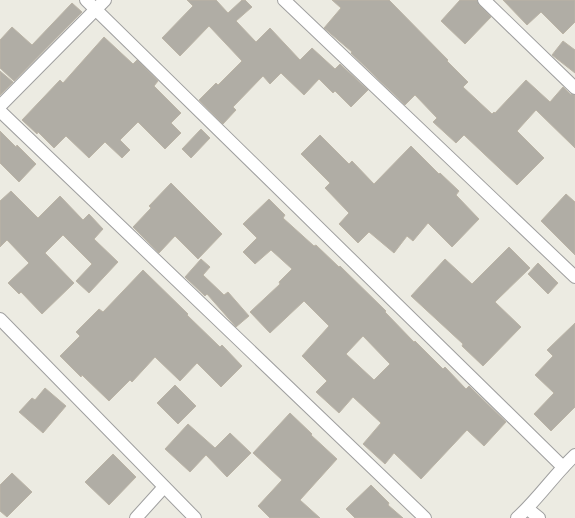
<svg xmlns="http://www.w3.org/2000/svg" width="575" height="518" viewBox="0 0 575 518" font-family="Karla,sans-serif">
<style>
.building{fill:#b0ada5;stroke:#bbb4a6;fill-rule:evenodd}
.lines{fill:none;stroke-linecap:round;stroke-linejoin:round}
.street-casing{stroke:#9f9f9f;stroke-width:14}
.street{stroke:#fff;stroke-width:12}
</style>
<rect width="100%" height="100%" fill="#ecebe2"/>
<!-- building -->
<g class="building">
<path d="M 187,0 L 216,0 L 228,13 L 242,0 L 245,0 L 252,7 L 236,21 L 256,42 L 270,28 L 300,60 L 312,48 L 335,69 L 340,64 L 368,90 L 351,107 L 335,91 L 333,93 L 319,79 L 304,95 L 281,73 L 270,84 L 263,76 L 233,107 L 236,110 L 223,124 L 199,100 L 216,83 L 218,85 L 242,61 L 209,26 L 180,56 L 162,38 L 193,6 Z"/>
<path d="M 332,0 L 389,0 L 448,60 L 447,61 L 468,82 L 463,87 L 492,114 L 494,112 L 495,113 L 526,80 L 550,102 L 563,87 L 570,94 L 575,95 L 575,148 L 536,110 L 517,131 L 544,158 L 517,185 L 464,135 L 456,143 L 433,122 L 437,118 L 415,95 L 405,105 L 351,53 L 352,52 L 324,28 L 341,8 Z"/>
<path d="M 460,0 L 477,0 L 479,5 L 491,17 L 465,44 L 441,21 Z"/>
<path d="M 503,0 L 575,0 L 575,22 L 563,34 L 541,12 L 527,25 Z"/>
<path d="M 72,3 L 82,12 L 14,81 L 0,68 L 0,40 L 12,27 L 32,45 Z"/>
<path d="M 104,37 L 133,64 L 137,60 L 158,81 L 154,86 L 181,113 L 171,123 L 181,133 L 165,149 L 138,122 L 120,140 L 130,150 L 122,158 L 105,142 L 89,158 L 66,136 L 54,148 L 38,132 L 37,134 L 22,120 L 60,80 L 63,83 Z"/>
<path d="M 563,41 L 575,50 L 575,73 L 552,55 Z"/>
<path d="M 0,71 L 13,82 L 0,95 Z"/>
<path d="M 201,129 L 210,138 L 191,158 L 182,149 Z"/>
<path d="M 0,131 L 16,147 L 17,145 L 36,164 L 19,182 L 0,163 Z"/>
<path d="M 320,135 L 349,164 L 352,161 L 374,184 L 411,146 L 439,174 L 440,173 L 459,191 L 456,195 L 479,219 L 452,247 L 428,223 L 413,241 L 407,236 L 394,253 L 369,232 L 358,243 L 339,224 L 349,213 L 325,188 L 330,183 L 301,154 Z"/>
<path d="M 171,183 L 222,234 L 198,259 L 175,236 L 159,253 L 133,227 L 151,208 L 149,206 Z"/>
<path d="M 11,191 L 38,218 L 60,196 L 83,220 L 89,214 L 103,229 L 94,239 L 118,262 L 89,293 L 76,281 L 92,264 L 63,235 L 45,253 L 74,283 L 42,314 L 21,292 L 19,294 L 8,283 L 29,263 L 7,240 L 0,247 L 0,201 Z"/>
<path d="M 566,194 L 575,202 L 575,255 L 541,221 Z"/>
<path d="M 269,199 L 285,215 L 283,218 L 314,246 L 316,245 L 339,267 L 340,266 L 386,311 L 385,312 L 414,342 L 415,341 L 443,369 L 445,367 L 466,389 L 469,386 L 506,422 L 484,446 L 467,430 L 421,479 L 394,453 L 385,464 L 363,444 L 381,423 L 353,397 L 339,413 L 316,392 L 327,381 L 302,356 L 329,326 L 304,301 L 270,333 L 250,312 L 280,284 L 279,282 L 292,269 L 271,250 L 255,264 L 243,252 L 257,238 L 243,224 ZM 363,336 L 390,364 L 374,380 L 346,354 Z"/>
<path d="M 509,247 L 530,268 L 495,302 L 521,327 L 483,366 L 462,346 L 463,344 L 411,296 L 445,259 L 472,284 Z"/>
<path d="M 201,259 L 210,267 L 203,275 L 224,295 L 228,292 L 249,316 L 236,327 L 207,294 L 205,296 L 185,277 Z"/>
<path d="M 538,263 L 558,283 L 548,294 L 528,274 Z"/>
<path d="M 143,270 L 188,314 L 187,315 L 220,347 L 222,345 L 242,366 L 221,387 L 197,363 L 180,381 L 155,357 L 132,382 L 130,380 L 109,401 L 82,375 L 81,377 L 60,356 L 80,336 L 76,332 L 99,309 L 103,312 Z"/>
<path d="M 575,323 L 575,407 L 551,431 L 534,414 L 554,393 L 535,375 L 553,356 L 547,350 Z"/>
<path d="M 175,385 L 196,406 L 178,424 L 157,403 Z"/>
<path d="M 45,388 L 66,406 L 43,433 L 19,412 L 32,398 L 35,400 Z"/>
<path d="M 290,413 L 312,434 L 311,435 L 337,459 L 300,500 L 320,518 L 270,518 L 258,506 L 282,480 L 253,453 Z"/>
<path d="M 188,424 L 215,448 L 230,433 L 251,453 L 227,477 L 206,455 L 190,472 L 165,449 Z"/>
<path d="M 113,454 L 136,477 L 109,505 L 85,482 Z"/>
<path d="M 12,473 L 32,492 L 7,517 L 0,511 L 0,485 Z"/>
<path d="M 371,485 L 389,503 L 388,505 L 403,518 L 355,518 L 346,509 Z"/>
</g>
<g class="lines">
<defs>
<g id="street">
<path d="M 86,0 L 563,467"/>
<path d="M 284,0 L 575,277"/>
<path d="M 484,0 L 575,88"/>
<path d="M 0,106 L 105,0"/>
<path d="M 0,111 L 425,518"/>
<path d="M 0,319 L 195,518"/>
<path d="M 528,509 L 539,518"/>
<path d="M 136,518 L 164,487"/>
<path d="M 517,518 C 538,499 554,475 575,455"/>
</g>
</defs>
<!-- street casing -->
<use href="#street" class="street-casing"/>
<!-- street -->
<use href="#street" class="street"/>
</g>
</svg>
